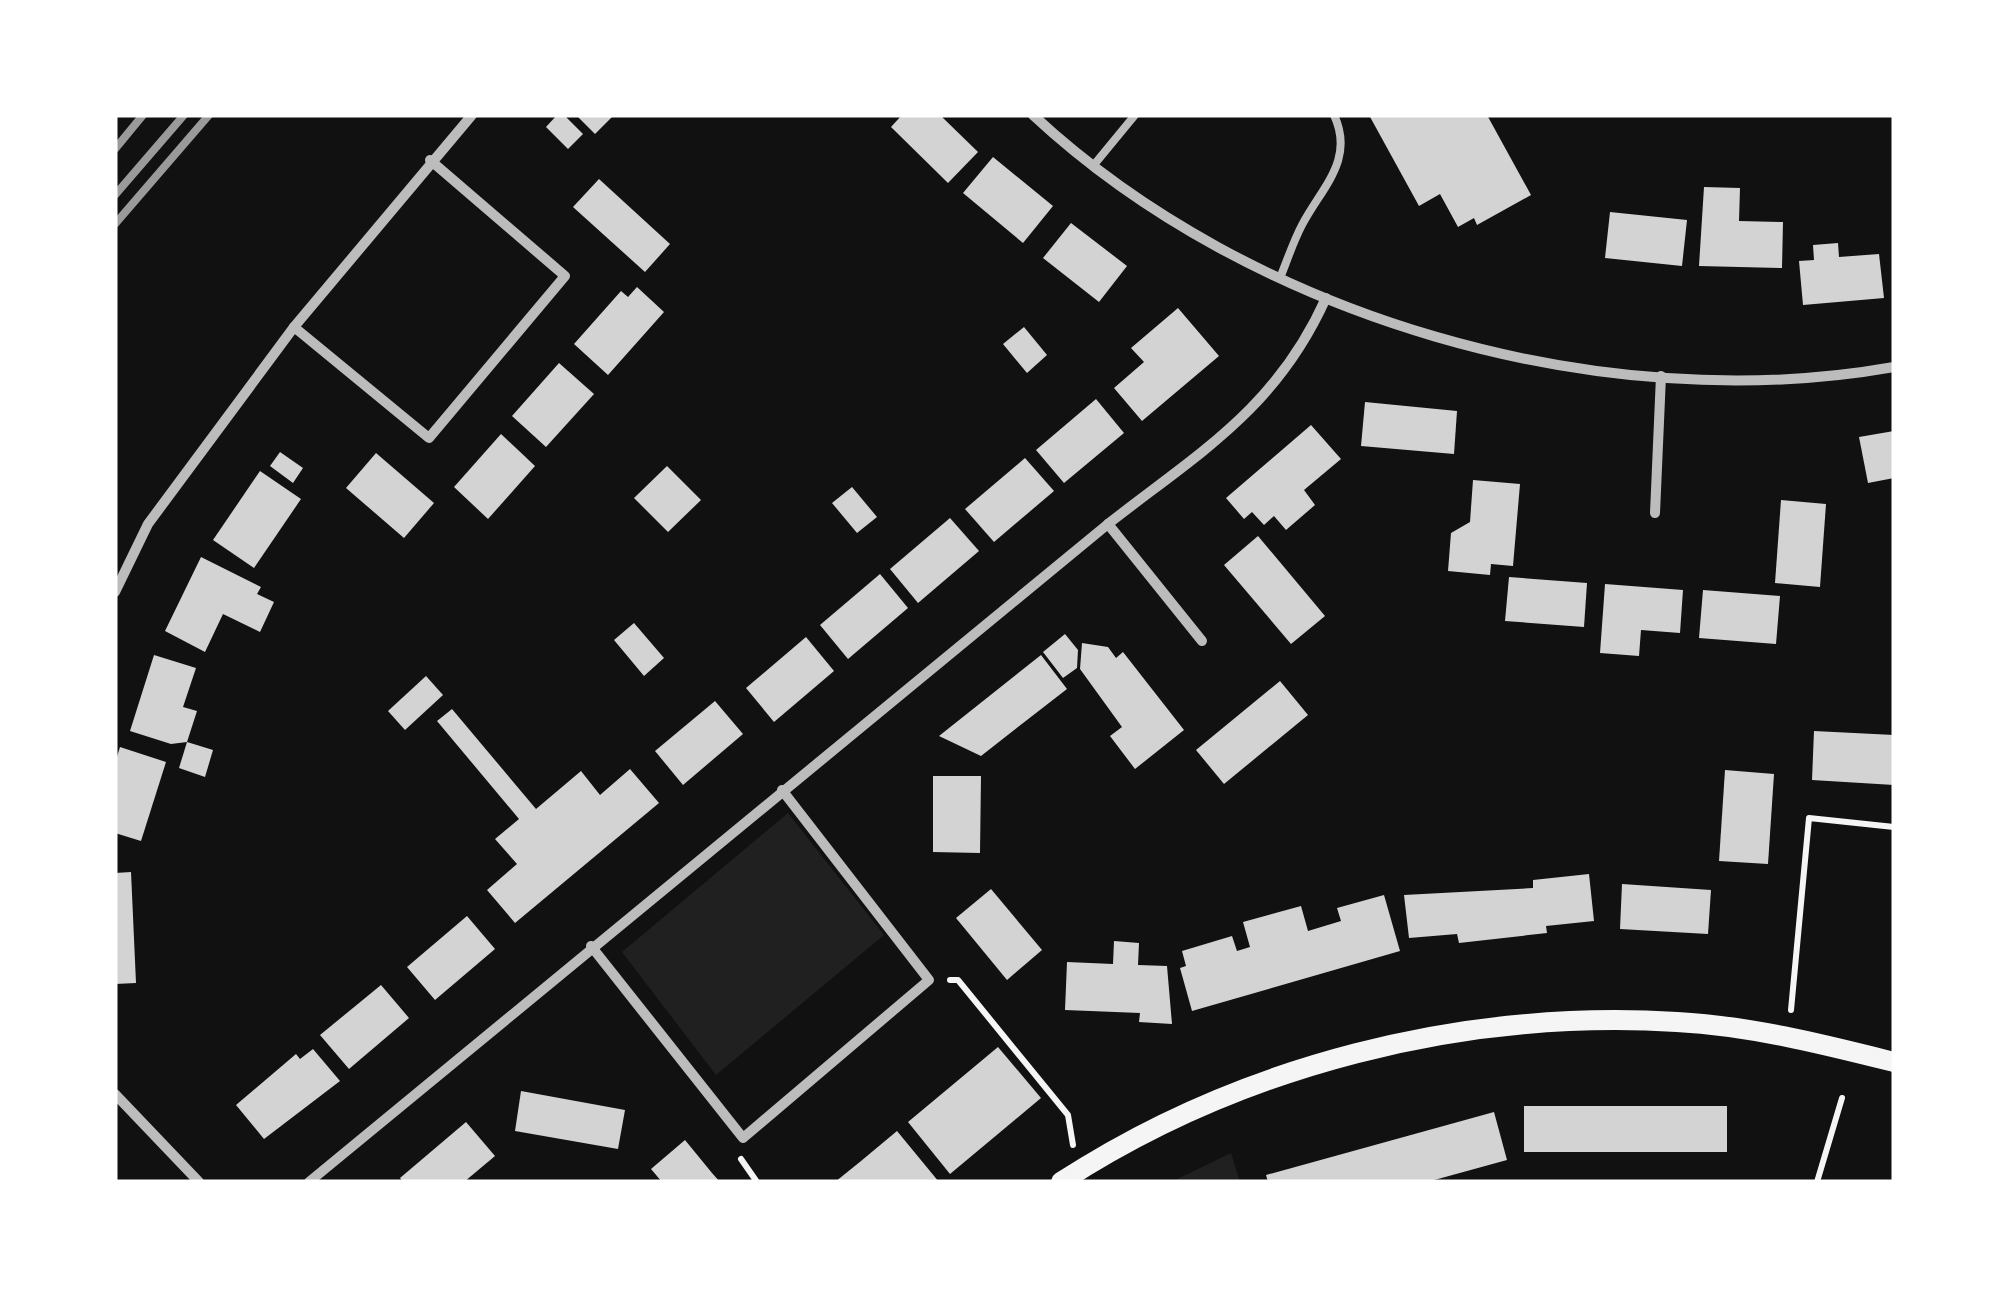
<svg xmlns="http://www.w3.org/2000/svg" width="2009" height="1297" viewBox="0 0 2009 1297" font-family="'Zilla Slab',serif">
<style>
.green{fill:#202020}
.building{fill:#d3d3d3}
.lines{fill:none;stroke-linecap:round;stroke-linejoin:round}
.path{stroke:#f5f5f5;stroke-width:6}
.service{stroke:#bcbcbc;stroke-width:8}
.minor{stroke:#bcbcbc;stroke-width:10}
.secondary{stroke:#f5f5f5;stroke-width:20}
.rail{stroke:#9a9a9a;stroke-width:8}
</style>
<rect width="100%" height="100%" fill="#111"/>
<!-- green -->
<g class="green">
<path d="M 788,813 L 884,935 L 716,1075 L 622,952 Z"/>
<path d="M 1231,1153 L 1240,1182 L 1171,1182 Z"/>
</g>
<!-- building -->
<g class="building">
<path d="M 557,115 L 564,115 L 583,134 L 568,149 L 546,127 Z"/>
<path d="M 576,115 L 614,115 L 595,134 Z"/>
<path d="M 902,115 L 940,115 L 978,152 L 948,183 L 891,127 Z"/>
<path d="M 1369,115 L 1487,115 L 1531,195 L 1477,225 L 1474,218 L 1458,227 L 1440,194 L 1419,206 Z"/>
<path d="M 993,157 L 1053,206 L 1023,243 L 963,193 Z"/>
<path d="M 599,179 L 670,244 L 645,272 L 573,207 Z"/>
<path d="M 1704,187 L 1740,188 L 1739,221 L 1783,222 L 1782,268 L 1699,266 Z"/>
<path d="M 1610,212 L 1687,220 L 1682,266 L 1605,258 Z"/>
<path d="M 1071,223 L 1127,266 L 1099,302 L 1043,258 Z"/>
<path d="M 1838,243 L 1839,257 L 1879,254 L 1884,298 L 1803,305 L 1799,261 L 1814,260 L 1813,245 Z"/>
<path d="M 637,287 L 664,312 L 608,375 L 574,344 L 621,291 L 628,297 Z"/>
<path d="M 1178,308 L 1219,356 L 1142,421 L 1114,388 L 1144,362 L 1131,348 Z"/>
<path d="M 1024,327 L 1047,355 L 1027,373 L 1003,344 Z"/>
<path d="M 559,363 L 594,394 L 546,447 L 512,416 Z"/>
<path d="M 1096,399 L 1124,433 L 1064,483 L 1036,450 Z"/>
<path d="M 1365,402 L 1457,411 L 1454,454 L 1361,446 Z"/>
<path d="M 1311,425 L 1341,459 L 1304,490 L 1315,505 L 1286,530 L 1274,516 L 1264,525 L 1252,512 L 1244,519 L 1226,498 Z"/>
<path d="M 1894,431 L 1894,478 L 1868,483 L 1859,437 Z"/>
<path d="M 501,434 L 535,466 L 488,519 L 454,487 Z"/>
<path d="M 280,452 L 303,468 L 293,483 L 270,466 Z"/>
<path d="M 376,453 L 434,503 L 404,538 L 346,488 Z"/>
<path d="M 1025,458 L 1054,491 L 994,542 L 965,509 Z"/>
<path d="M 667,466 L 701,500 L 668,532 L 634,498 Z"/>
<path d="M 260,471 L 301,499 L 254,568 L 213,540 Z"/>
<path d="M 1473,480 L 1520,484 L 1513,566 L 1491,564 L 1490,575 L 1448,571 L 1451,533 L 1470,522 Z"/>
<path d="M 852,487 L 877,517 L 857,533 L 832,503 Z"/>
<path d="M 1781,500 L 1826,504 L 1820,587 L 1775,583 Z"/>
<path d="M 950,518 L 979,551 L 918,603 L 890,569 Z"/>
<path d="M 1258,536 L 1325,616 L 1291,644 L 1224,565 Z"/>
<path d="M 201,557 L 261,587 L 257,594 L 274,602 L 260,632 L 223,614 L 205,652 L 165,631 Z"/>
<path d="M 880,574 L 908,608 L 848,659 L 820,625 Z"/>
<path d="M 1509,577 L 1587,583 L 1584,627 L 1505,621 Z"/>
<path d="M 1605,584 L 1683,590 L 1680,633 L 1641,630 L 1639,656 L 1600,653 Z"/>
<path d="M 1703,590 L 1780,596 L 1776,644 L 1699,638 Z"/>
<path d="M 634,623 L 664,658 L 644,676 L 614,640 Z"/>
<path d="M 1065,634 L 1078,650 L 1077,668 L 1063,678 L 1043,652 Z"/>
<path d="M 806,637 L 834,671 L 774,722 L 746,688 Z"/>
<path d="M 1082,643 L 1108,647 L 1116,658 L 1123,652 L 1184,730 L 1135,769 L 1110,736 L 1122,727 L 1080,669 Z"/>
<path d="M 154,655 L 196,668 L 183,707 L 197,711 L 187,742 L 171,744 L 130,731 Z"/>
<path d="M 1041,655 L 1067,689 L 1027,720 L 981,756 L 939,736 Z"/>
<path d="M 426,676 L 443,695 L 405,730 L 388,711 Z"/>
<path d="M 1280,681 L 1308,715 L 1224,784 L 1196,750 Z"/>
<path d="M 715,701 L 743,734 L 683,785 L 655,751 Z"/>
<path d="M 452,709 L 536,809 L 581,771 L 600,795 L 630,769 L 659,803 L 515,923 L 487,890 L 517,864 L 495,839 L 519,819 L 437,721 Z"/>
<path d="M 1814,731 L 1894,735 L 1894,785 L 1812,780 Z"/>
<path d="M 187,742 L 213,750 L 205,777 L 179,768 Z"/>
<path d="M 120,747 L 166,762 L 141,841 L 115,833 L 115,763 Z"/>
<path d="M 1725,770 L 1774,774 L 1768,864 L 1719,861 Z"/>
<path d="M 933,776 L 981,776 L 980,853 L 933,852 Z"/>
<path d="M 131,872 L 136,983 L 115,984 L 115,873 Z"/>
<path d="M 1589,874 L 1594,921 L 1546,926 L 1547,933 L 1459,943 L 1457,934 L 1409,938 L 1404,895 L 1533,888 L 1533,880 Z"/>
<path d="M 1622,884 L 1711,890 L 1708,934 L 1620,929 Z"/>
<path d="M 991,889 L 1042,950 L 1007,980 L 956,918 Z"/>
<path d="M 1384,895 L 1400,951 L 1192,1011 L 1180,968 L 1186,966 L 1182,951 L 1232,936 L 1237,951 L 1250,947 L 1243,922 L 1301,906 L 1308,931 L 1341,921 L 1337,908 Z"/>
<path d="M 467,916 L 495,949 L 435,1000 L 407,967 Z"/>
<path d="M 1114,941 L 1139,943 L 1138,965 L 1167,966 L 1172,1024 L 1139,1022 L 1140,1013 L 1065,1010 L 1067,962 L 1113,964 Z"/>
<path d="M 381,985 L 409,1018 L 349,1069 L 320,1035 Z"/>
<path d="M 998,1047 L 1041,1098 L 950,1174 L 908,1122 Z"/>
<path d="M 313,1049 L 340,1081 L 264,1139 L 236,1105 L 296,1054 L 300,1059 Z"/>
<path d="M 521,1091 L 625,1110 L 618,1149 L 515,1131 Z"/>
<rect x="1524" y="1106" width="203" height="46"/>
<path d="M 1494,1112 L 1507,1160 L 1427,1182 L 1268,1182 L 1266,1175 Z"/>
<path d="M 466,1122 L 495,1156 L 464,1182 L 403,1182 L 400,1178 Z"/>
<path d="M 897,1131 L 939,1182 L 835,1182 L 861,1161 Z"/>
<path d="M 685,1140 L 712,1173 L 720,1182 L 662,1182 L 651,1169 Z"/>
</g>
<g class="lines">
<!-- path -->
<g class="path">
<path d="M 950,980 L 958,980 L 1068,1115 L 1073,1145"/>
<path d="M 1791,1010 L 1809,818 L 1894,827"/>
<path d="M 741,1159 L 757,1182"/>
<path d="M 1817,1182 L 1842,1098"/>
</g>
<!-- service -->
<g class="service">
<path d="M 1093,166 L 1135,115"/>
<path d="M 1280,278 C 1287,261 1293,242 1302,225 C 1322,187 1355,160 1334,115"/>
</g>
<!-- minor -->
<g class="minor">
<path d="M 1033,115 C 1251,318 1601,419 1894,367"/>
<path d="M 294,327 L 429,438 L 565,276 L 430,160"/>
<path d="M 1655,513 L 1661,376"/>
<path d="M 1108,524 L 1202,641"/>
<path d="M 115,592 L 148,524 L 294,327 L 472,115"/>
<path d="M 591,946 L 743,1138 L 929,980 L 782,790"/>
<path d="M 115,1094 L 199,1182"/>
<path d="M 309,1182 L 1108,524 C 1200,452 1276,409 1326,298"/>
</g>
<!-- secondary -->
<path class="secondary" d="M 1061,1182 C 1241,1065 1463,1009 1677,1022 C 1751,1026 1822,1044 1894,1062"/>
<!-- rail -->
<g class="rail">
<path d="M 115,149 L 143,115"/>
<path d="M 115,195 L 184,115"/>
<path d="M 115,224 L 209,115"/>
</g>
</g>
<!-- border -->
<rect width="2009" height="1297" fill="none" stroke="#ffffff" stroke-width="235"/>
</svg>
